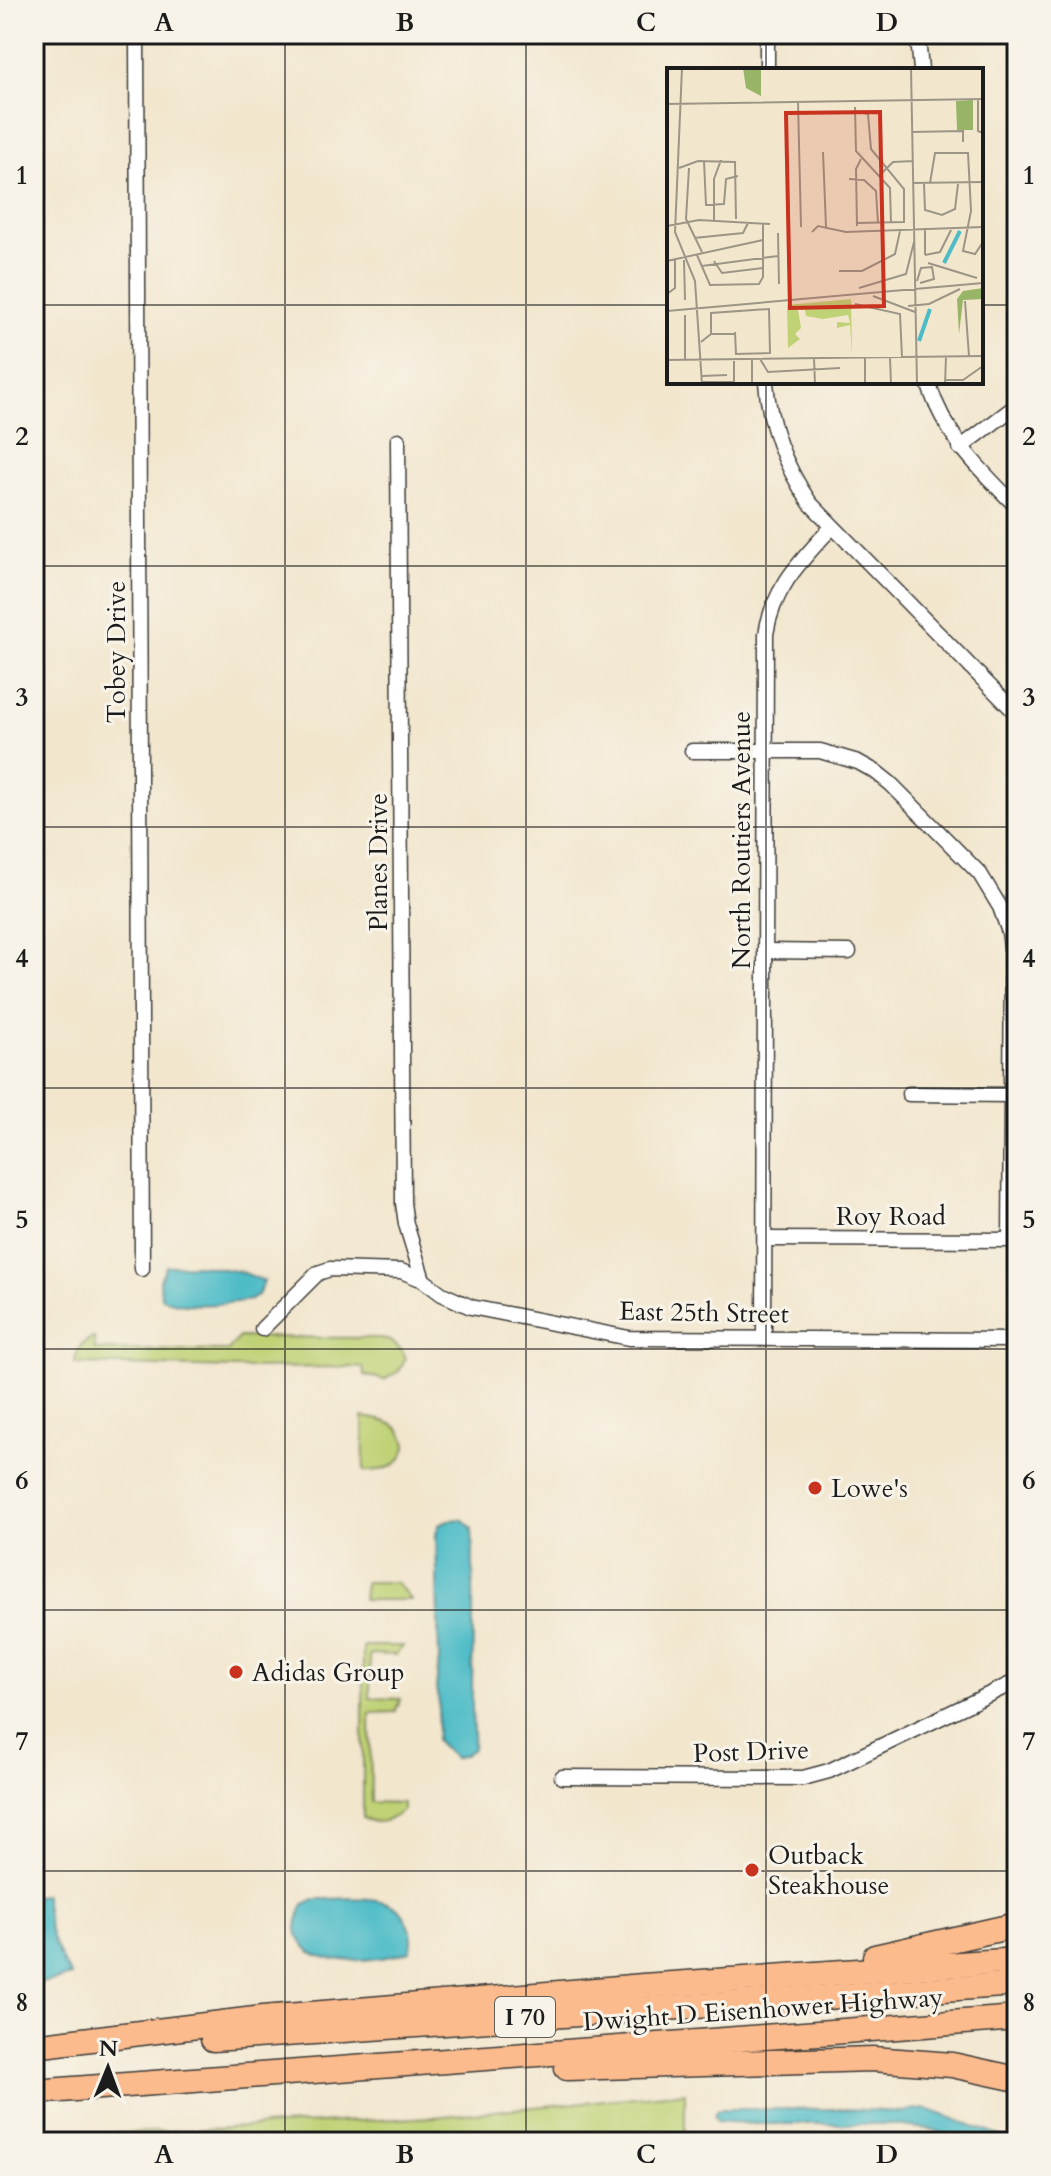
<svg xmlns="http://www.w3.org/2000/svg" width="1051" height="2176" viewBox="0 0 1051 2176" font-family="Cardo,serif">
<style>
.green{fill:#bfd276;stroke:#6e7749;stroke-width:2}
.water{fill:#4ebcc7;stroke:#356c72;stroke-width:2}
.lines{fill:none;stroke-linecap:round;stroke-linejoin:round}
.street-casing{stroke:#3c3a37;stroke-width:17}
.highway-casing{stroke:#3c3a37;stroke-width:27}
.street{stroke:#fff;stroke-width:14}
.highway{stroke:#fbbb8d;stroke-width:24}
.grid{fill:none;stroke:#1c1c1c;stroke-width:2;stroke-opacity:0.55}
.poi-dot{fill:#c8321e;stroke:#f7f3e8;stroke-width:3}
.labels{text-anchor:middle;stroke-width:6;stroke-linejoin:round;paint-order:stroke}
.shield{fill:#f7f3e8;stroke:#5e5c59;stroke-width:2}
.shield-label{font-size:24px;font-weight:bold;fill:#1c1c1c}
.street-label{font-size:26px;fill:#1c1c1c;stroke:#f7f3e8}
.poi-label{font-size:26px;fill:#1c1c1c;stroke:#f7f3e8;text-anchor:start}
.inset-river{fill:none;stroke:#4ebcc7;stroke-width:4}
.inset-road{fill:none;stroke:#9c9586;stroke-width:2}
.view{fill:#c8321e;fill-opacity:0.15;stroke:#c8321e;stroke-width:4}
.inset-edge{fill:none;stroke:#1c1c1c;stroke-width:4}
.neatline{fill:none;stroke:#1c1c1c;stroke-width:3}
.grid-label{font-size:26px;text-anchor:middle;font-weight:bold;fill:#1c1c1c}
</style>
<rect width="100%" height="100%" fill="#f7f3e8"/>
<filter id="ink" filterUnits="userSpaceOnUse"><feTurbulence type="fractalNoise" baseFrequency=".0125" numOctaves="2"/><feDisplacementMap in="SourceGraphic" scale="16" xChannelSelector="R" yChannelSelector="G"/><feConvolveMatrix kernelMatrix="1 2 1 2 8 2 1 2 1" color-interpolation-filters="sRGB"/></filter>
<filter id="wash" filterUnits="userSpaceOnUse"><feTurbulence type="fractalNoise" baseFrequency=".006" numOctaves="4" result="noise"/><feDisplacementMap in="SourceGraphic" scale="32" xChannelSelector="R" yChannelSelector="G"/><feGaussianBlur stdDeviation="1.8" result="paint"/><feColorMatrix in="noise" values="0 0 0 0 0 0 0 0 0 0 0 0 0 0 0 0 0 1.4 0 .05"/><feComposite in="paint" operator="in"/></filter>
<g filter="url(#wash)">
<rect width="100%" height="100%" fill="#f2e6cd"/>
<!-- green -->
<g class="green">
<path d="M 239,1337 L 381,1338 C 393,1341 402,1347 405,1359 L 399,1371 L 384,1380 L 364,1375 L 363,1367 L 237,1368 L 75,1364 C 76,1351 81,1341 94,1338 L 95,1350 L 228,1351 Z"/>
<path d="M 363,1417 C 384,1420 405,1423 406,1448 C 400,1468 383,1471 364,1471 Z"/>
<path d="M 365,1582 L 396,1582 L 411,1600 L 363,1600 Z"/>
<path d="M 363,1646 L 403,1646 L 396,1655 L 370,1654 L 370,1698 L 401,1699 L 395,1712 L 370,1713 L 371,1802 L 403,1803 L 403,1810 C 391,1821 379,1826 363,1818 Z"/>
<path d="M 685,2092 L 685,2142 L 34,2142 L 34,2138 L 434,2117 Z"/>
</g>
<!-- water -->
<g class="water">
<path d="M 199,1265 L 242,1272 L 264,1281 L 258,1295 L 251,1300 C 229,1303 180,1310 161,1297 L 160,1279 L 166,1266 Z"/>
<path d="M 462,1519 L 472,1528 C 475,1587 472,1645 472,1705 C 472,1720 474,1734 473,1749 L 464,1755 L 454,1758 L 436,1740 L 439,1703 L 436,1689 L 439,1659 L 436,1534 L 439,1524 L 448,1520 Z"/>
<path d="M 45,1895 C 45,1925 55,1951 71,1976 L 34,1985 L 34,1896 Z"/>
<path d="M 314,1899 C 342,1900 394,1890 407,1921 C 412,1932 414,1939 410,1951 C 382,1961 301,1973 297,1929 C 297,1920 301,1911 304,1904 Z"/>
<path d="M 718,2109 L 844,2109 L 902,2112 L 927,2109 L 1016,2142 L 967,2142 L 934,2130 L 888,2124 L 756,2124 L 717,2121 L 714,2115 Z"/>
</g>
</g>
<g filter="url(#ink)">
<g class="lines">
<defs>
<g id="street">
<path d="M 137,34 L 142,1269"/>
<path d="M 914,34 L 919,49 L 921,70"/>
<path d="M 767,70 L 767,34"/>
<path d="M 766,382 C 769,427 785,466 810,503 L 1017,714"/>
<path d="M 928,382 C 944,435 979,469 1017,507"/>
<path d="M 398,440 L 403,1203 L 406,1224 L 423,1280"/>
<path d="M 960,448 L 1017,405"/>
<path d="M 692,751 L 820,751 L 858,762 L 876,772 L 891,784 L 980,874 L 1000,907 L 1009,932 L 1012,955 L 1010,1240"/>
<path d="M 765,951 L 849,952"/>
<path d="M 909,1094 L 1011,1095"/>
<path d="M 765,1239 L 1016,1240"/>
<path d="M 262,1329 L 318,1273 L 330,1269 L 401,1271 L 423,1280 L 442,1294 L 471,1307 L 629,1338 L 1017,1340"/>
<path d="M 764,1338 L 766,634 C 773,587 802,560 832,527"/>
<path d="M 562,1777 L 803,1778 L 829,1771 L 1017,1681"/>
</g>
<g id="highway">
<path d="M 875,1957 L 1017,1925"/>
<path d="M 213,2039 L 1017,1984"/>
<path d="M 34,2046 L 263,2018 L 643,1986 L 1017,1960"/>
<path d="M 567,2068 L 873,2059 L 952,2065 L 1017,2079"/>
<path d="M 34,2092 L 1017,2018"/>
</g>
</defs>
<!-- street casing -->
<use href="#street" class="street-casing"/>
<!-- highway casing -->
<use href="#highway" class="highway-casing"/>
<!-- street -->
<use href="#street" class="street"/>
<!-- highway -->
<use href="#highway" class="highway"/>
</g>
</g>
<!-- grid -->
<path class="grid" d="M 285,34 L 285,2142M 526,34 L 526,2142M 766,34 L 766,70M 34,305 L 669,305M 981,305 L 1017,305M 766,382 L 766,2142M 34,566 L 1017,566M 34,827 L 1017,827M 34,1088 L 1017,1088M 34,1349 L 1017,1349M 34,1610 L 1017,1610M 34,1871 L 1017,1871"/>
<!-- markers -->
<g class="poi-dot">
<circle cx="815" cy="1488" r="8"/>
<circle cx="236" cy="1672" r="8"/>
<circle cx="752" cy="1870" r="8"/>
</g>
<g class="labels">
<!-- shield labels -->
<rect class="shield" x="495" y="1997" width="60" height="40" rx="6"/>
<g class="shield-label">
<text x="525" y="2025">I 70</text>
</g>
<!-- street labels -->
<g class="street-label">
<text transform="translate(116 652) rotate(-90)" y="9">Tobey Drive</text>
<text transform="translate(741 840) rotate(-90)" y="9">North Routiers Avenue</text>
<text transform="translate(378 862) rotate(-90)" y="9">Planes Drive</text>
<text x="891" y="1225">Roy Road</text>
<text transform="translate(704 1312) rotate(1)" y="9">East 25th Street</text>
<text transform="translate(751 1751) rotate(-2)" y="9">Post Drive</text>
<text transform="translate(763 2009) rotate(-4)" y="9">Dwight D Eisenhower Highway</text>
</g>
<!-- poi labels -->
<g class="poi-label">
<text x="831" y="1497">Lowe's</text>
<text x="252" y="1681">Adidas Group</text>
<text x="768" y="1864">Outback<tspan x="768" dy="30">Steakhouse</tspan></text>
</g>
</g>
<!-- overview -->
<g transform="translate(667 68)">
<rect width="316" height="316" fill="#f2e6cd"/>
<path d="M 184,231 L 185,286 L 183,257 L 170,260 L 170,254 L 183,255 L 181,247 L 156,251 L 139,248 L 138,242 L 131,242 L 134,260 L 128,266 L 133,271 L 121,280 L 120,237 Z" fill="#bfd276"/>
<path d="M 76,0 L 94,0 L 94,28 L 79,20 ZM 306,32 L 306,62 L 290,62 L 289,33 ZM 316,220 L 316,231 L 296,232 L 292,266 L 290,231 L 296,223 Z" fill="#97b467"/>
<path class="inset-river" d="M 277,195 L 293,163M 252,273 L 263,241"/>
<path class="inset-road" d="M 15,0 L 8,164 L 28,213 L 35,316M 244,0 L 250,316M 311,31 L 311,63 L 316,65M 131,34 L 134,159M 0,36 L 316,31M 188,39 L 189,83 L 223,120 L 224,154M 188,43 L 201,46 L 204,81 L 237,121 L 237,154 L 190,155M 245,64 L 296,63 L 296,74M 156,84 L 159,159M 37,93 L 39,137 L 57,136 L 59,111 L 71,108M 12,100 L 31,93 L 68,94 L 69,151M 22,100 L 19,151 L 35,184M 212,108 L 226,94 L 246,93M 182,111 L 197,112 L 209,123 L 211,155M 246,115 L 316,114M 257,115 L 258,142 L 275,147 L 288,141 L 291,116M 263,115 L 268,85 L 301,85 L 304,143 L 296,183 L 308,186 L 316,174M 47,152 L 47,111 L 54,92M 0,158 L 32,152 L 103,156M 190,158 L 189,101 L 194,91M 258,160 L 258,187M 145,164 L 151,158 L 179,164 L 316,159M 111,165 L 112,216M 27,170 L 76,165 L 81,155M 30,187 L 43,217 L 92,216 L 96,209 L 96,156M 258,187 L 273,184 L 285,160M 17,192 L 18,232M 0,193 L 96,172M 47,193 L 55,205 L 96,200M 261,195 L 310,210M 35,198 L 111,188M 172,203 L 195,203 L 228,186 L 233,163M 250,213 L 254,200 L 265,199 L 267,211 L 253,215M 192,220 L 239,206 L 247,174M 0,226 L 8,220 L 8,192M 206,228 L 248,244M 298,233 L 302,288M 188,236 L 233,246 L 235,289M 241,238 L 262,236 L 293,221M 0,243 L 316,215M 18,247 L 18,292M 44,266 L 44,245 L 102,241 L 103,285 L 69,286 L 68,264M 34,274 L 44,266 L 68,266M 147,290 L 148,316M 198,290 L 198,316M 223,290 L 224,316M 67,291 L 67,316M 85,291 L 85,316M 93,291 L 101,304 L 173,300M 0,292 L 316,288M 35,308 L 60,307M 279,312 L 296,312 L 316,298M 35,314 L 67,314M 278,316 L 279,289"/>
<path class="view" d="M 213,44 L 217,238 L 123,240 L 119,45 Z"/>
<rect width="316" height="316" class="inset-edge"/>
</g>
<!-- margin -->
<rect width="1051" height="2176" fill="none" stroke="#f7f3e8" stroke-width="88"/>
<!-- north arrow -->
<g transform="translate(108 2068) rotate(1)" stroke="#f7f3e8" stroke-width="6" paint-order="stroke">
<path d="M0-6L14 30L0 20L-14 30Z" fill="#1c1c1c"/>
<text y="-12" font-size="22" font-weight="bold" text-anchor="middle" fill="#1c1c1c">N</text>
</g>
<rect x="44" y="44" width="963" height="2088" class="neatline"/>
<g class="grid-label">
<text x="164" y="31">A</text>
<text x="405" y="31">B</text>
<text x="646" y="31">C</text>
<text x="887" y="31">D</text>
<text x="22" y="184">1</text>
<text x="1029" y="184">1</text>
<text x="22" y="445">2</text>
<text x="1029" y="445">2</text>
<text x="22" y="706">3</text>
<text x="1029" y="706">3</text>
<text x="22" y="967">4</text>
<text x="1029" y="967">4</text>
<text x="22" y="1228">5</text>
<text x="1029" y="1228">5</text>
<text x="22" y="1489">6</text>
<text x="1029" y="1489">6</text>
<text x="22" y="1750">7</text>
<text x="1029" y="1750">7</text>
<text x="22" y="2011">8</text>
<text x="1029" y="2011">8</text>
<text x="164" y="2163">A</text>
<text x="405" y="2163">B</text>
<text x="646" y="2163">C</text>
<text x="887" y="2163">D</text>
</g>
</svg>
